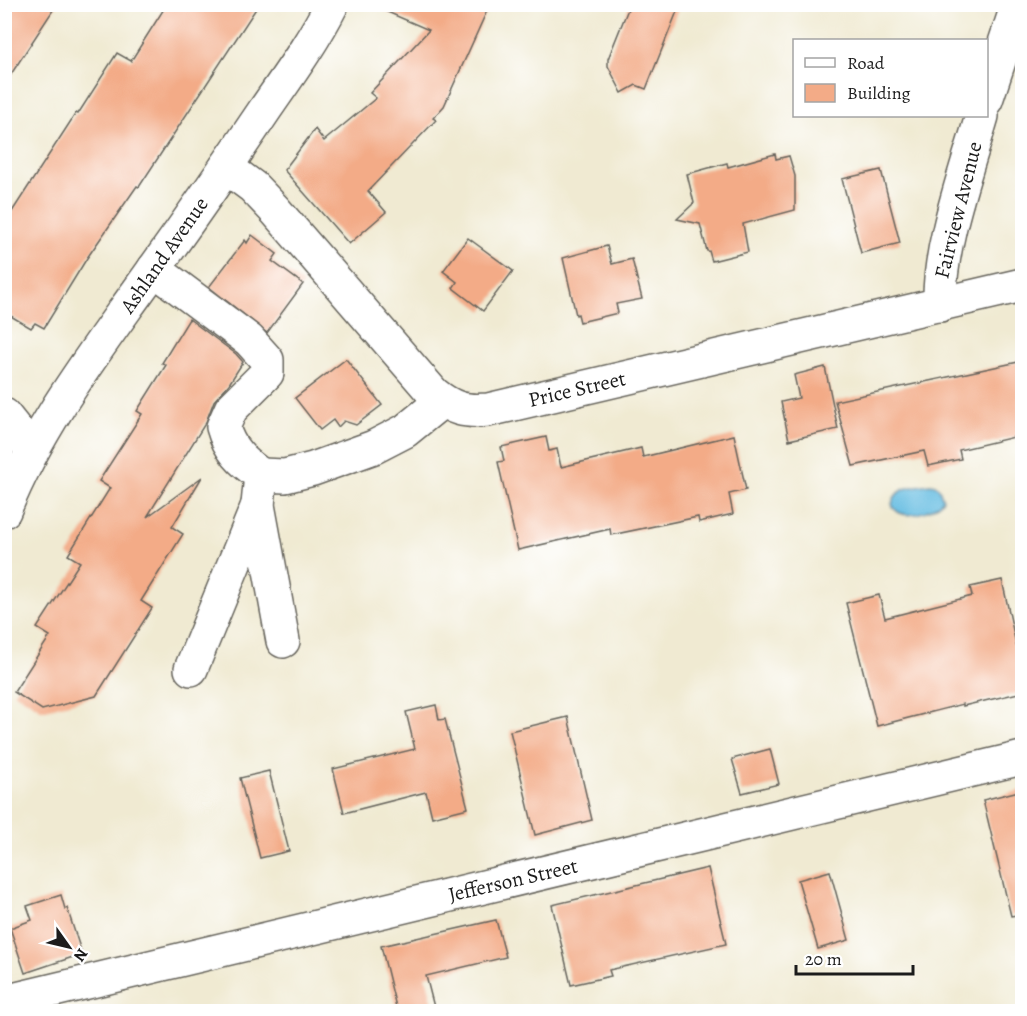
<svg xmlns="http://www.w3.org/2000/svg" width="1027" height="1016" viewBox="0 0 1027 1016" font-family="Alegreya,serif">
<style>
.water{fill:#64bce1;stroke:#406c7e;stroke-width:1.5}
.building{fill:#f3ab87}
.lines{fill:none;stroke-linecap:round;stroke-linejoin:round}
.minor-casing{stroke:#66645c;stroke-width:36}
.minor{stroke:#fff;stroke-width:33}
.labels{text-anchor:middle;stroke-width:5;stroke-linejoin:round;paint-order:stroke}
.street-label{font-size:21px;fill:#1c1c1c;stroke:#fff}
</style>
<rect width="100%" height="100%" fill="#fff"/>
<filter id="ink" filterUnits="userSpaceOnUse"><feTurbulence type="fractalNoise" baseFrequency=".0167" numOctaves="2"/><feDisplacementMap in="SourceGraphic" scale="12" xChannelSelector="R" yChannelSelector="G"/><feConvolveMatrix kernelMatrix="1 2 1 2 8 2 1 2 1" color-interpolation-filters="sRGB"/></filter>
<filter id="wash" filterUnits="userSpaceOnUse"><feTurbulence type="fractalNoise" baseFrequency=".008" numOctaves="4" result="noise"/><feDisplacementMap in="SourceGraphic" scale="24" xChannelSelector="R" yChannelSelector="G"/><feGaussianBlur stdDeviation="1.35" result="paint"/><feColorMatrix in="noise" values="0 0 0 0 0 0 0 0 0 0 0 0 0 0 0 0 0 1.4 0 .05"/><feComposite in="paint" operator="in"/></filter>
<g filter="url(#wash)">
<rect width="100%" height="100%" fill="#f0ead2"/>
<!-- water -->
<path class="water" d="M 930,484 C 942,485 938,491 943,499 C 935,512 898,524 892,504 C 896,486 914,487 930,484 Z"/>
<g id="blocks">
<!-- building -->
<g class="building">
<path d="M 4,4 L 57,4 L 4,85 Z"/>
<path d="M 167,4 L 259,4 L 139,187 L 137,186 L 87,258 L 44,328 L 35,323 L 31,328 L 4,312 L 4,224 L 76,113 L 78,114 L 117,53 L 131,61 Z"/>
<path d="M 369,4 L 490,4 L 444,106 L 433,118 L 436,120 L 368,191 L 386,212 L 349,244 L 284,170 L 315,129 L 324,141 L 376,98 L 370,93 L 429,30 Z"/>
<path d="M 630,4 L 680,4 L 646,89 L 636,85 L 622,93 L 608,66 L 608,59 Z"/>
<path d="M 775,154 L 776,159 L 789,156 L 795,176 L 795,210 L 743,224 L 748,252 L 712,261 L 709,251 L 707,251 L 700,224 L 677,219 L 694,203 L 687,174 L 727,163 L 728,167 Z"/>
<path d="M 881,170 L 900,243 L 861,253 L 842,179 Z"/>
<path d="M 252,235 L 277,254 L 272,261 L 303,284 L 267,333 L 209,287 L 245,240 L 247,243 Z"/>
<path d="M 468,238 L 513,271 L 483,311 L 453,288 L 457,282 L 443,271 Z"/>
<path d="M 607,246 L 612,264 L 632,259 L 642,299 L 616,304 L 618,313 L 580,322 L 578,314 L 576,315 L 563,258 Z"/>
<path d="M 189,319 L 236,354 L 243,362 L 229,384 L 214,401 L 206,422 L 147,517 L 202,477 L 172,527 L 183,534 L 141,601 L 152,608 L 96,696 L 42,710 L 14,692 L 50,636 L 37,628 L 80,562 L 68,555 L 110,488 L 99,481 L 142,414 L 137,411 L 166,365 L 162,363 Z"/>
<path d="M 346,359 L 382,405 L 356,425 L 344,421 L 338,427 L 333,420 L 320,430 L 295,398 Z"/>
<path d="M 1023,361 L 1023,435 L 959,450 L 961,459 L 928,466 L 924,451 L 853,466 L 835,401 Z"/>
<path d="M 825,367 L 838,429 L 789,440 L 781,402 L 799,398 L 794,375 Z"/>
<path d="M 734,435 L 746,490 L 729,494 L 733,514 L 699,522 L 698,517 L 611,535 L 610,529 L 518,550 L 498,462 L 504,461 L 501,447 L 546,437 L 549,451 L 557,449 L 561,467 L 641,448 L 643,457 Z"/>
<path d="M 1002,580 L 1023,676 L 1023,692 L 963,706 L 963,704 L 877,726 L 846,603 L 879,595 L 885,618 L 972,596 L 970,587 Z"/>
<path d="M 436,705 L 439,720 L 445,719 L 468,808 L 432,817 L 426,792 L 344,813 L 333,769 L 415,749 L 406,712 Z"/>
<path d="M 568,717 L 592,820 L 535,835 L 510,731 Z"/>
<path d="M 770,749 L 779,784 L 742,793 L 732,759 Z"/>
<path d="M 269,771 L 289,851 L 260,858 L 240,778 Z"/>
<path d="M 1023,790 L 1023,914 L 1011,916 L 983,800 Z"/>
<path d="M 708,868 L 726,944 L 609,970 L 611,976 L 571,985 L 552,905 Z"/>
<path d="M 830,871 L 849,940 L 818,949 L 798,880 Z"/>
<path d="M 61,895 L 65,909 L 67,908 L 82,954 L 25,973 L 10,928 L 32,920 L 27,906 Z"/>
<path d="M 496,920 L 506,957 L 426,976 L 435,1011 L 397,1011 L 381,946 Z"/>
</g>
</g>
</g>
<g filter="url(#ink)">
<use href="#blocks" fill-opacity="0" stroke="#66645c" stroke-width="1.5"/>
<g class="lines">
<defs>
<g id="minor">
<path d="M 986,100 L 1018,4"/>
<path d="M 226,167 L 253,187 L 275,210 L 434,394 C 453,409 464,412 488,410 L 1022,285"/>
<path d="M 154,269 L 249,340 L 267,360 L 267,373 L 231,409 L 223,427 C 229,449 242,462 261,475 L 258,505 L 283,641"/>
<path d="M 940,305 C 938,247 966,172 982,116"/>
<path d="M 4,415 L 32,450"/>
<path d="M 261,475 L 285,476 L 313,469 L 374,447 L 405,431 L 442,401"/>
<path d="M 4,511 C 35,434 83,368 131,301 C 176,239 221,175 264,111 C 288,76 313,42 332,4"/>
<path d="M 191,669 L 258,505"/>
<path d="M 4,1002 L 1022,758"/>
</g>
</defs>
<!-- minor casing -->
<use href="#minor" class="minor-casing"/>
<!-- minor -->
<use href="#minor" class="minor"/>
</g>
</g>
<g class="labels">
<!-- street labels -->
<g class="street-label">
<text transform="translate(958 210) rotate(-76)" y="7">Fairview Avenue</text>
<text transform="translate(164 255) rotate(-55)" y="7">Ashland Avenue</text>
<text transform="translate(577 389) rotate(-13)" y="7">Price Street</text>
<text transform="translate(513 880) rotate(-13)" y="7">Jefferson Street</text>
</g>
</g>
<!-- margin -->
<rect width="1027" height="1016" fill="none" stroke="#fff" stroke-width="24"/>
<!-- legend -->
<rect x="793" y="39" width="195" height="78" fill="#ffffff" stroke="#a4a4a4" stroke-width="1.5"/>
<rect x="805" y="58" width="30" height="9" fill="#ffffff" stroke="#a4a4a4" stroke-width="1.5"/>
<text x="847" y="69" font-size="18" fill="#1c1c1c">Road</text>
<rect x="805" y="84" width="30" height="18" fill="#f3ab87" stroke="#a4a4a4" stroke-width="1.5"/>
<text x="847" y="99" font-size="18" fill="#1c1c1c">Building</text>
<!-- north arrow -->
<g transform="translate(69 947) rotate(124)" stroke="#ffffff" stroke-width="4.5" paint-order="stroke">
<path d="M0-4.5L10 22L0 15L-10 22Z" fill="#1c1c1c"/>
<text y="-9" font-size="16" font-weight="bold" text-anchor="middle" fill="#1c1c1c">N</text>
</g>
<!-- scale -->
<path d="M796 965v9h117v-9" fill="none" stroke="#1c1c1c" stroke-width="3"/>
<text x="805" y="965" font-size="18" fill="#1c1c1c" stroke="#ffffff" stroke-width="4.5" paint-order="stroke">20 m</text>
</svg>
